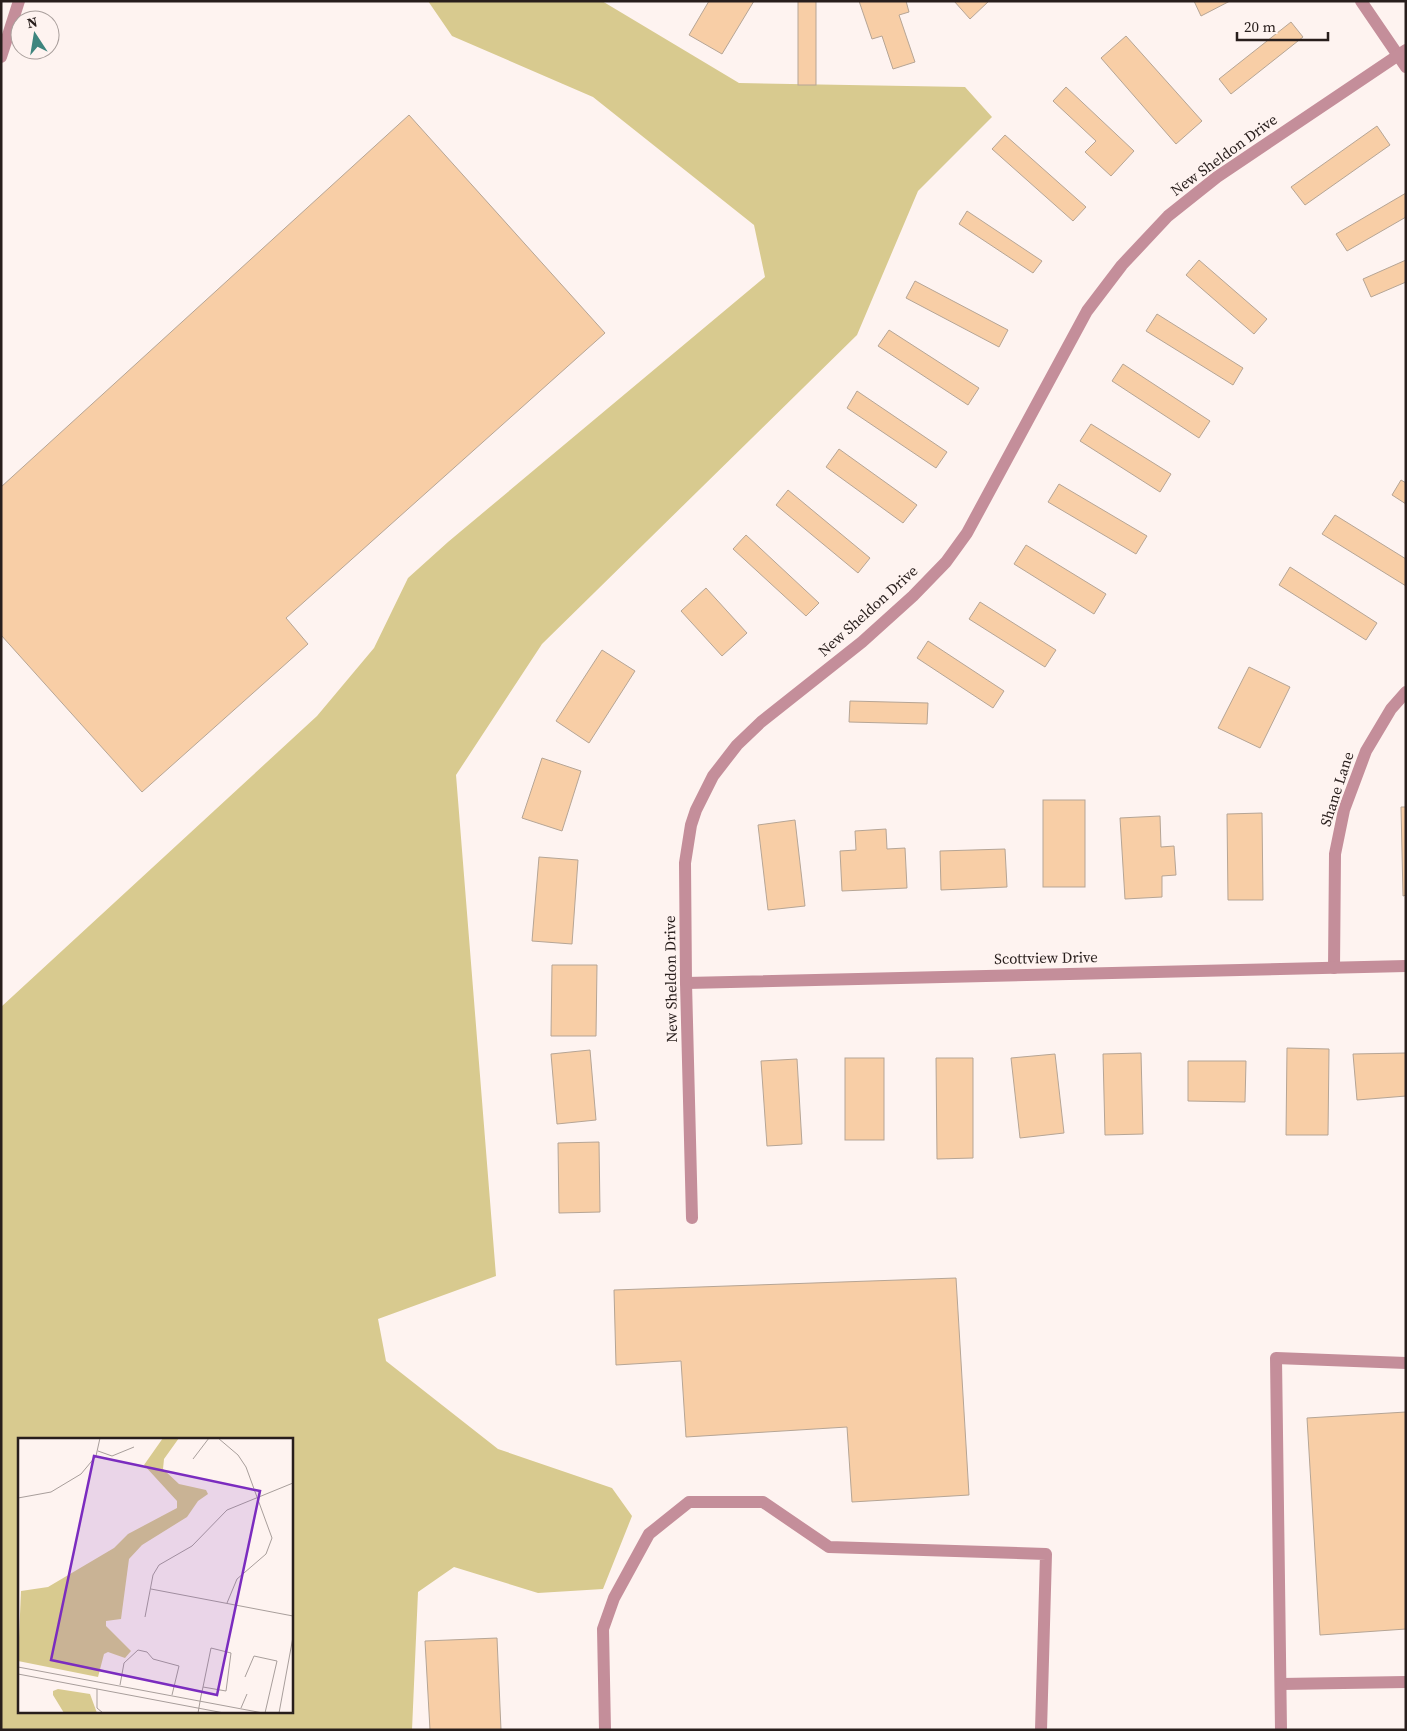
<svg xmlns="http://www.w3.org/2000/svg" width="1407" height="1731" viewBox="0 0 1407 1731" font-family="'Source Serif 4',serif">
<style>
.green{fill:#d8ca8f;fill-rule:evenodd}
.building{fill:#f8cea6;stroke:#b6a595}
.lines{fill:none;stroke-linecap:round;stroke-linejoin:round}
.service{stroke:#c48e9a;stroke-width:12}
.minor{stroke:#c48e9a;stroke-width:12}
.labels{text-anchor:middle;stroke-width:4.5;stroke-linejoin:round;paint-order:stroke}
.street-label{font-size:15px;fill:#281e1c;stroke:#fef3f0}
.inset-road{fill:none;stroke:#a89e9b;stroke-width:1}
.view{fill:#7b2cbf;fill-opacity:0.15;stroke:#7b2cbf;stroke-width:2.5}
.inset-edge{fill:none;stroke:#281e1c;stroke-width:2.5}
</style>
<rect width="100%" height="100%" fill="#fef3f0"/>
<!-- green -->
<path class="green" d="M 428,1 L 602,1 L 739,83 L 965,87 L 992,117 L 918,191 L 857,335 L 542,644 L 456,775 L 496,1276 L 378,1319 L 386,1361 L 498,1449 L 612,1488 L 632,1516 L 603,1589 L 538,1593 L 454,1567 L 418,1592 L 412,1730 L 1,1730 L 1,1007 L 317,716 L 374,648 L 408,578 L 448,542 L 765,277 L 754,225 L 593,97 L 452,36 ZM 19,1440 L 291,1440 L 291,1712 L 19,1712 Z"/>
<!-- building -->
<g class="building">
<path d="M 709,1 L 754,1 L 722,54 L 689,35 Z"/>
<rect x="798" y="1" width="18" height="84"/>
<path d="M 859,1 L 906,1 L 909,12 L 899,15 L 915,62 L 893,69 L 882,36 L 872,39 Z"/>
<path d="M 954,1 L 989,1 L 970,19 Z"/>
<path d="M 1194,1 L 1230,1 L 1201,16 Z"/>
<path d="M 1291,22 L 1303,37 L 1231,94 L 1219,79 Z"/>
<path d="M 1126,36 L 1202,121 L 1176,144 L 1101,58 Z"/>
<path d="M 1066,87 L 1134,151 L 1111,176 L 1085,152 L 1096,141 L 1053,101 Z"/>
<path d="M 409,115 L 605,333 L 286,618 L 308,644 L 142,792 L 1,635 L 1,487 Z"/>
<path d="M 1377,126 L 1390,145 L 1305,205 L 1291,187 Z"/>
<path d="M 1005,135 L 1086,207 L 1073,221 L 992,149 Z"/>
<path d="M 1406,193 L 1406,217 L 1347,251 L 1336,234 Z"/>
<path d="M 967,211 L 1042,261 L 1033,273 L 959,224 Z"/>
<path d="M 1199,260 L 1267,319 L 1254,334 L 1186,275 Z"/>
<path d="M 1406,260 L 1406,282 L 1371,297 L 1363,279 Z"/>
<path d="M 915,281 L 1008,330 L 999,347 L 906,298 Z"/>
<path d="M 1157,314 L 1243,368 L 1233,385 L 1146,331 Z"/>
<path d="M 889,330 L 979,388 L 968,405 L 878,346 Z"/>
<path d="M 1123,364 L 1210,421 L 1199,438 L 1112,381 Z"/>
<path d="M 857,391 L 947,452 L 936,468 L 847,408 Z"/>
<path d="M 1091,424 L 1171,474 L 1160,492 L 1080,441 Z"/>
<path d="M 839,449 L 917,505 L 903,523 L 826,467 Z"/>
<path d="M 1401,480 L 1406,483 L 1406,504 L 1392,495 Z"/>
<path d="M 1059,484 L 1147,536 L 1136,554 L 1048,502 Z"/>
<path d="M 788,490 L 870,558 L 858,573 L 776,505 Z"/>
<path d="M 1335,515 L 1406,559 L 1406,586 L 1322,534 Z"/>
<path d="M 746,535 L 819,603 L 806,616 L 733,549 Z"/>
<path d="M 1026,545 L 1106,594 L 1094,614 L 1014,564 Z"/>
<path d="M 1290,567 L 1377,623 L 1366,640 L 1279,585 Z"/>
<path d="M 706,588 L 747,633 L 722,656 L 681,611 Z"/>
<path d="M 980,602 L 1056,650 L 1045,667 L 969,619 Z"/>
<path d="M 928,641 L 1004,691 L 993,708 L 917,658 Z"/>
<path d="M 602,650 L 635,671 L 589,743 L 556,721 Z"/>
<path d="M 1249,667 L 1290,687 L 1260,748 L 1218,728 Z"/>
<path d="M 850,701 L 928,703 L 927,724 L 849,722 Z"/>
<path d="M 542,758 L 581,771 L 562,831 L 522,818 Z"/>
<rect x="1043" y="800" width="42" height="87"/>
<path d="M 1401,807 L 1406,807 L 1406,895 L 1403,896 Z"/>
<path d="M 1262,813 L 1263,900 L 1228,900 L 1227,814 Z"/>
<path d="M 1160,816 L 1161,847 L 1174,846 L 1176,875 L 1162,876 L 1162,897 L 1125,899 L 1120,818 Z"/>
<path d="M 795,820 L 805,906 L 768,910 L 758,825 Z"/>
<path d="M 886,829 L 887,849 L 905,848 L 907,888 L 842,891 L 840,851 L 856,850 L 855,831 Z"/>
<path d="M 1005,849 L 1007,887 L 941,890 L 940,851 Z"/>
<path d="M 539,857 L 578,860 L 572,944 L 532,941 Z"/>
<path d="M 552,965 L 597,965 L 596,1036 L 551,1036 Z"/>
<path d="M 1287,1048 L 1329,1049 L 1328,1135 L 1286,1135 Z"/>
<path d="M 590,1050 L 596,1120 L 557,1124 L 551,1054 Z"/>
<path d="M 1141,1053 L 1143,1134 L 1105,1135 L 1103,1054 Z"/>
<path d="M 1406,1053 L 1406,1096 L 1357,1100 L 1353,1054 Z"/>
<path d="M 1055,1054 L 1064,1133 L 1020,1138 L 1011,1058 Z"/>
<rect x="845" y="1058" width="39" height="82"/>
<path d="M 936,1058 L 973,1058 L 973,1158 L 937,1159 Z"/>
<path d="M 797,1059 L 802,1144 L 767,1146 L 761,1061 Z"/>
<path d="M 1188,1061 L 1246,1061 L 1245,1102 L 1188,1101 Z"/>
<path d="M 599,1142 L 600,1212 L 559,1213 L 558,1143 Z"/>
<path d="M 956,1278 L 969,1495 L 852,1502 L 847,1427 L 686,1437 L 681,1361 L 616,1365 L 614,1290 Z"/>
<path d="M 1406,1412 L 1406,1629 L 1320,1635 L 1307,1418 Z"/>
<path d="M 497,1638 L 501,1730 L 430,1730 L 425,1641 Z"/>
</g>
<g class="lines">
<!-- service -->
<g class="service">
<path d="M 1281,1684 L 1406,1682"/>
<path d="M 605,1730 L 603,1629 L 614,1598 L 649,1534 L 689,1502 L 763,1502 L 829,1547 L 1046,1554 L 1041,1730"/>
<path d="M 1281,1730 L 1276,1358 L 1406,1363"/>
</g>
<!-- minor -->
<g class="minor">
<path d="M 1361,1 L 1406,67"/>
<path d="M 1,57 L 19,1"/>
<path d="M 1334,968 L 1335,854 L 1344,810 L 1366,751 L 1391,709 L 1406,692"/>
<path d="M 686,983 L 1406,966"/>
<path d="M 692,1218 L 686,983 L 685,863 L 691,825 L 696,810 L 713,776 L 737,745 L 761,722 L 862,642 L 913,596 L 946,562 L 967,533 L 1087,311 L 1122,265 L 1168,216 L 1217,177 L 1406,50"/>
</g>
</g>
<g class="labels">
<!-- street labels -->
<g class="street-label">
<text transform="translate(1224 155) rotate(-36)" y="5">New Sheldon Drive</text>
<text transform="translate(868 611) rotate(-42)" y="5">New Sheldon Drive</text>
<text transform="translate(1337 789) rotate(-72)" y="5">Shane Lane</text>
<text transform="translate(1046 958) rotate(-1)" y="5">Scottview Drive</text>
<text transform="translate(671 979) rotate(-91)" y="5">New Sheldon Drive</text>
</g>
</g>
<!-- overview -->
<g transform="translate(18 1438)">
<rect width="275" height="275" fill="#fef3f0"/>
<path d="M 145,0 L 161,0 L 146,21 L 145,31 L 161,46 L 188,52 L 190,56 L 180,63 L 169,79 L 124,107 L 111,121 L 103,181 L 88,183 L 88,188 L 113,213 L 107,220 L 90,214 L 86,216 L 80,239 L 0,223 L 3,153 L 30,149 L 96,110 L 110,96 L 159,70 L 159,63 L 126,27 ZM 40,251 L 72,256 L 79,275 L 46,275 L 35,257 L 35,253 Z" fill="#d8ca8f"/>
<path class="inset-road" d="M 200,0 L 220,17 L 228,29 L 254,100 L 248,116 L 219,141 L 209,165M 80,13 L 94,18 L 116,9M 175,21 L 191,0M 0,60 L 33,54 L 63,36 L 78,18 L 82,0M 133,151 L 275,178M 127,179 L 135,137 L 141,127 L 174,108 L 209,72 L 275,45M 0,229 L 245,275M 0,236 L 206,275M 227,239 L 236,218 L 259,223 L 247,275M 102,247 L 106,225 L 120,212 L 129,214 L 135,221 L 161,228 L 154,257M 79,251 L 79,270 L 85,275M 223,270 L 229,256M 180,275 L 183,258 L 185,249 L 193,210 L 213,215 L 208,253 L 185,249M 261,275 L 275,199"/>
<path class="view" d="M 76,18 L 242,53 L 199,257 L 33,222 Z"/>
<rect width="275" height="275" class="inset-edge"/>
</g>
<!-- border -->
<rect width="1407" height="1731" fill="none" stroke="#281e1c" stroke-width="5"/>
<!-- north arrow -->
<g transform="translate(35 35) rotate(348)"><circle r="24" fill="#fef3f0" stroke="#a89e9b"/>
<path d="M0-4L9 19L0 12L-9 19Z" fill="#3e857e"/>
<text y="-8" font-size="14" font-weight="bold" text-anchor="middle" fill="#281e1c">N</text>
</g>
<!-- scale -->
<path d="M1237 32v8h91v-8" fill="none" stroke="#281e1c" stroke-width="2.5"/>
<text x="1244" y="32" font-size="15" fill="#281e1c" stroke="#fef3f0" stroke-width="4" paint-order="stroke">20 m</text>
</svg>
